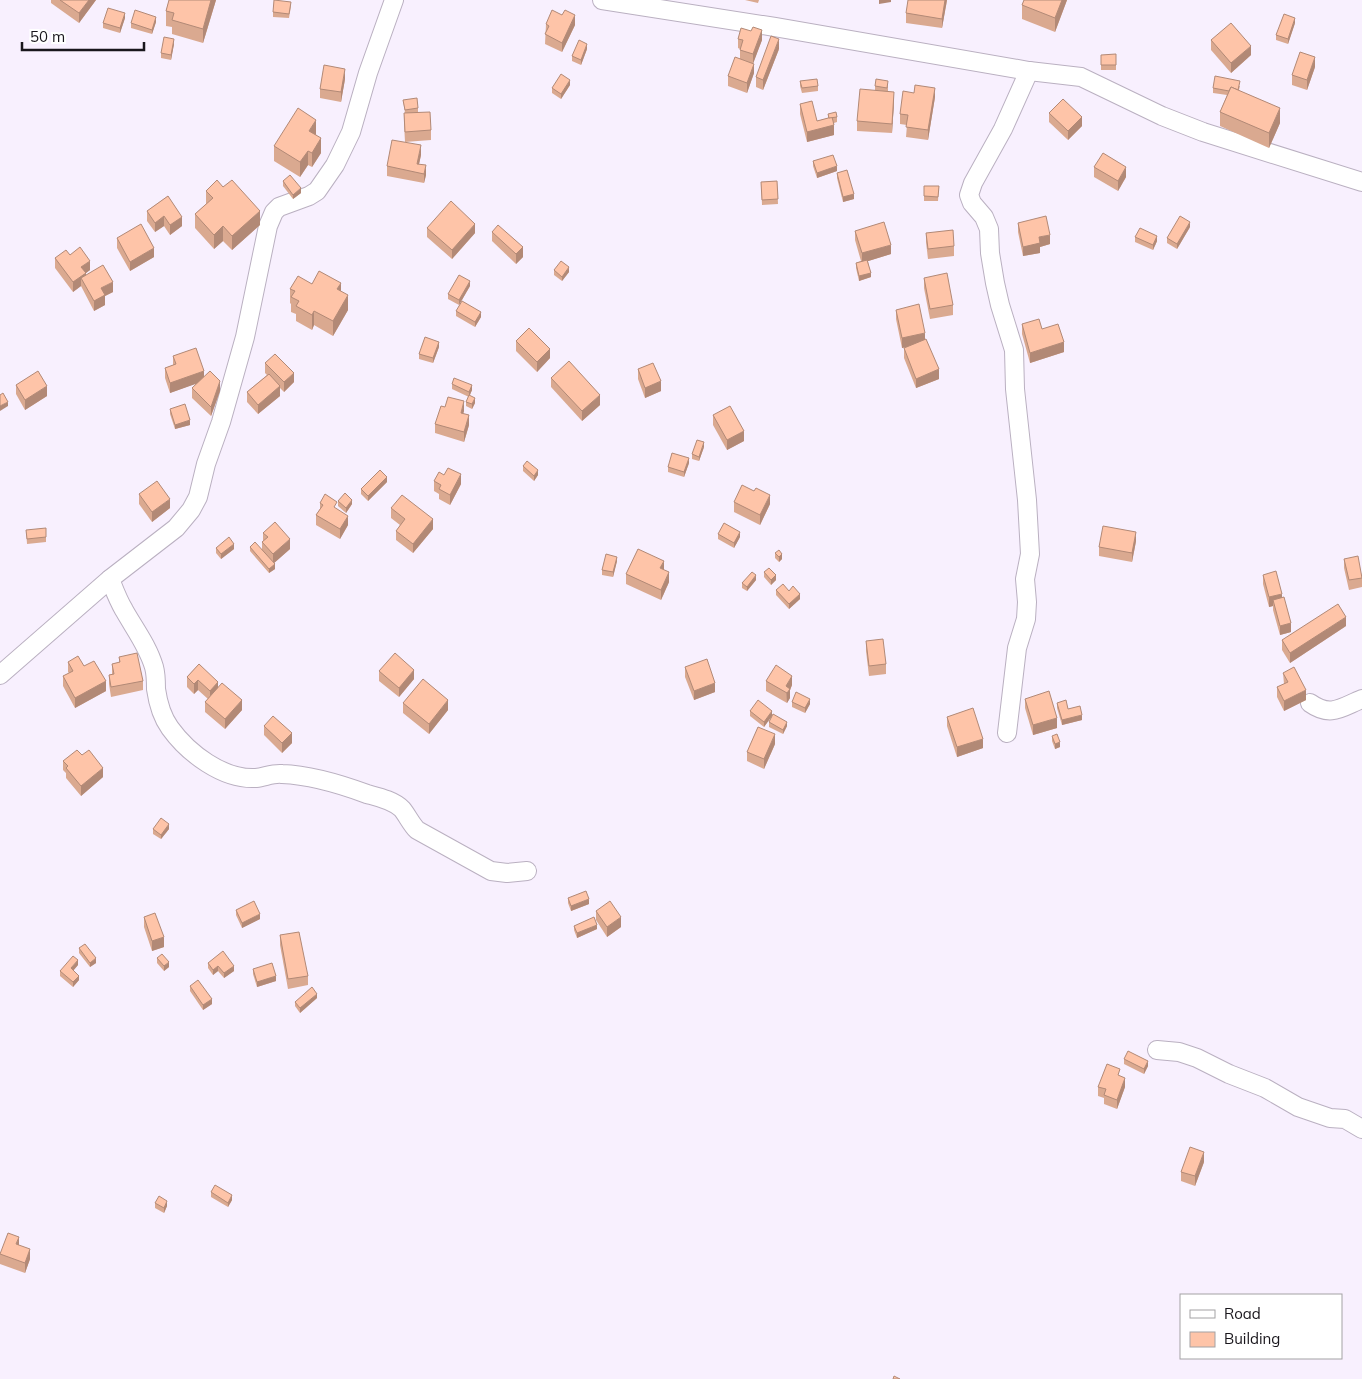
<svg xmlns="http://www.w3.org/2000/svg" width="1362" height="1379" viewBox="0 0 1362 1379" font-family="Mulish,sans-serif">
<style>
.lines{fill:none;stroke-linecap:round;stroke-linejoin:round}
.minor-casing{stroke:#bab0c1;stroke-width:20}
.minor{stroke:#fff;stroke-width:18}
.wall{fill:#daa990}
.shaded-wall{fill:#b28976}
.building{fill:#fec4a8;stroke:#b28976}
</style>
<rect width="100%" height="100%" fill="#f8f0fe"/>
<g class="lines">
<defs>
<g id="minor">
<path d="M 602,0 L 775,27 L 1029,71 L 1081,77 L 1162,116 L 1203,132 L 1362,182"/>
<path d="M 110,579 C 114,589 118,600 124,610 C 134,628 148,646 154,667 C 156,674 156,682 156,689 C 158,703 162,717 170,728 C 188,753 223,780 256,778 C 265,777 273,773 282,774 C 311,775 340,784 367,794 C 378,797 393,800 402,809 C 407,815 411,824 417,830 L 491,871 L 507,873 L 527,871"/>
<path d="M 0,675 L 110,579 L 176,528 L 191,510 L 198,497 L 206,464 L 221,422 L 245,337 L 268,226 L 274,212 L 279,207 L 309,196 L 317,191 L 335,165 L 351,132 L 368,73 L 394,0"/>
<path d="M 1310,703 C 1331,718 1342,707 1362,699"/>
<path d="M 1007,733 L 1017,648 L 1026,619 L 1027,602 L 1025,579 L 1030,554 L 1027,500 L 1015,389 L 1014,350 L 1000,305 L 995,283 L 990,253 L 989,229 L 984,217 L 972,203 L 969,195 L 973,183 L 1003,129 L 1029,71"/>
<path d="M 1157,1050 L 1179,1052 L 1197,1058 L 1229,1074 L 1265,1088 L 1298,1107 L 1330,1118 L 1345,1119 L 1362,1129"/>
</g>
</defs>
<!-- minor casing -->
<use href="#minor" class="minor-casing"/>
<!-- minor -->
<use href="#minor" class="minor"/>
</g>
<!-- wall -->
<g class="wall">
<path d="M 51,0 L 96,0 L 79,23 L 51,3 Z"/>
<path d="M 169,0 L 216,0 L 203,43 L 172,34 L 172,27 L 166,26 L 166,11 Z"/>
<path d="M 745,0 L 759,0 L 758,3 Z"/>
<path d="M 947,0 L 942,28 L 906,23 L 906,13 Z"/>
<path d="M 1024,0 L 1067,0 L 1055,32 L 1022,19 L 1022,5 Z"/>
<path d="M 291,6 L 289,18 L 273,17 L 273,12 Z"/>
<path d="M 125,18 L 120,33 L 103,28 L 103,23 Z"/>
<path d="M 156,22 L 152,34 L 131,28 L 131,23 Z"/>
<path d="M 1295,23 L 1288,44 L 1276,40 L 1276,35 Z"/>
<path d="M 546,24 L 575,25 L 562,52 L 545,44 Z"/>
<path d="M 738,39 L 762,40 L 753,63 L 754,73 L 747,93 L 728,86 L 728,76 L 740,58 L 740,49 L 738,48 Z"/>
<path d="M 1211,40 L 1251,55 L 1231,73 L 1211,50 Z"/>
<path d="M 174,44 L 171,60 L 161,58 L 161,53 Z"/>
<path d="M 587,49 L 581,65 L 572,61 L 572,56 Z"/>
<path d="M 779,49 L 763,90 L 756,87 L 756,77 Z"/>
<path d="M 1101,55 L 1116,65 L 1116,70 L 1101,70 Z"/>
<path d="M 1315,67 L 1307,90 L 1292,85 L 1292,75 Z"/>
<path d="M 345,79 L 341,102 L 320,98 L 320,89 Z"/>
<path d="M 800,81 L 818,86 L 818,91 L 802,93 L 800,86 Z"/>
<path d="M 570,85 L 561,99 L 552,93 L 552,88 Z"/>
<path d="M 888,85 L 888,91 L 894,102 L 892,133 L 857,131 L 857,121 L 875,90 L 875,86 Z"/>
<path d="M 1240,86 L 1239,90 L 1280,123 L 1269,148 L 1220,126 L 1220,112 L 1227,95 L 1213,93 L 1213,88 Z"/>
<path d="M 935,97 L 928,140 L 906,137 L 907,125 L 900,124 L 900,114 Z"/>
<path d="M 403,100 L 418,108 L 418,112 L 431,130 L 431,140 L 405,142 L 404,123 L 404,113 L 405,113 Z"/>
<path d="M 800,104 L 817,121 L 828,118 L 828,114 L 837,117 L 837,122 L 834,123 L 834,135 L 807,142 L 800,114 Z"/>
<path d="M 1049,113 L 1082,126 L 1068,140 L 1049,122 Z"/>
<path d="M 316,134 L 321,153 L 312,167 L 308,165 L 300,177 L 274,161 L 274,146 Z"/>
<path d="M 421,155 L 419,164 L 426,175 L 424,183 L 387,176 L 387,166 Z"/>
<path d="M 813,161 L 837,171 L 817,178 L 813,166 Z"/>
<path d="M 1094,167 L 1126,177 L 1118,191 L 1094,177 Z"/>
<path d="M 837,173 L 854,199 L 843,202 L 837,178 Z"/>
<path d="M 283,181 L 301,193 L 293,199 L 283,186 Z"/>
<path d="M 777,181 L 778,204 L 762,205 L 761,182 Z"/>
<path d="M 924,186 L 939,186 L 938,201 L 924,201 Z"/>
<path d="M 206,191 L 260,225 L 232,250 L 223,241 L 214,249 L 195,228 L 195,214 L 206,204 Z"/>
<path d="M 168,196 L 182,226 L 170,235 L 164,226 L 155,232 L 147,221 L 147,211 Z"/>
<path d="M 1018,223 L 1050,244 L 1040,247 L 1040,253 L 1023,256 L 1018,232 Z"/>
<path d="M 1190,227 L 1177,249 L 1167,243 L 1167,238 Z"/>
<path d="M 427,228 L 475,233 L 452,259 L 427,237 Z"/>
<path d="M 855,231 L 891,254 L 868,261 L 871,277 L 859,281 L 856,268 L 856,263 L 861,261 L 855,240 Z"/>
<path d="M 492,232 L 523,257 L 516,264 L 492,241 Z"/>
<path d="M 926,233 L 954,246 L 954,256 L 928,259 L 926,242 Z"/>
<path d="M 1135,237 L 1157,241 L 1153,250 L 1135,242 Z"/>
<path d="M 117,238 L 154,257 L 130,271 L 117,248 Z"/>
<path d="M 70,255 L 90,270 L 86,273 L 86,275 L 113,292 L 105,296 L 105,305 L 94,311 L 81,286 L 73,292 L 55,268 L 55,258 Z"/>
<path d="M 554,270 L 569,272 L 562,281 L 554,275 Z"/>
<path d="M 924,278 L 953,305 L 953,315 L 930,319 L 924,288 Z"/>
<path d="M 312,284 L 341,291 L 348,310 L 333,336 L 314,325 L 312,330 L 296,321 L 296,314 L 291,312 L 291,304 L 290,303 L 290,289 Z"/>
<path d="M 470,286 L 459,305 L 448,299 L 448,294 Z"/>
<path d="M 896,310 L 925,339 L 939,379 L 916,388 L 904,358 L 904,348 L 906,347 L 902,348 L 896,319 Z"/>
<path d="M 456,311 L 481,317 L 475,327 L 456,316 Z"/>
<path d="M 1022,324 L 1064,352 L 1030,363 L 1022,334 Z"/>
<path d="M 516,341 L 550,358 L 537,372 L 516,351 Z"/>
<path d="M 439,347 L 433,363 L 419,359 L 419,354 Z"/>
<path d="M 173,356 L 204,377 L 220,391 L 211,416 L 192,398 L 192,388 L 197,383 L 170,393 L 165,378 L 165,368 L 173,365 Z"/>
<path d="M 265,363 L 294,382 L 284,392 L 280,388 L 280,396 L 258,414 L 247,402 L 247,392 L 267,375 L 265,373 Z"/>
<path d="M 638,369 L 661,391 L 645,398 L 638,379 Z"/>
<path d="M 551,378 L 600,405 L 582,421 L 551,387 Z"/>
<path d="M 452,384 L 472,390 L 469,397 L 452,389 Z"/>
<path d="M 16,385 L 47,396 L 25,410 L 16,394 Z"/>
<path d="M 466,402 L 475,403 L 472,409 L 466,406 Z"/>
<path d="M 170,409 L 190,425 L 175,429 L 170,414 Z"/>
<path d="M 464,411 L 463,413 L 469,425 L 464,442 L 435,433 L 435,424 Z"/>
<path d="M 713,415 L 744,441 L 727,450 L 713,425 Z"/>
<path d="M 704,447 L 699,461 L 692,459 L 692,454 Z"/>
<path d="M 689,463 L 684,477 L 668,472 L 668,467 Z"/>
<path d="M 523,466 L 538,475 L 534,481 L 523,471 Z"/>
<path d="M 434,481 L 461,484 L 450,505 L 439,499 L 439,494 L 434,491 Z"/>
<path d="M 387,482 L 368,501 L 361,494 L 361,489 Z"/>
<path d="M 139,494 L 170,508 L 152,522 L 139,504 Z"/>
<path d="M 338,501 L 352,504 L 346,513 L 338,506 Z"/>
<path d="M 734,502 L 770,504 L 760,525 L 734,512 Z"/>
<path d="M 320,503 L 337,509 L 348,525 L 340,539 L 316,525 L 316,515 L 320,509 Z"/>
<path d="M 391,508 L 433,529 L 413,553 L 396,540 L 396,531 L 400,525 L 391,518 Z"/>
<path d="M 26,530 L 46,537 L 46,542 L 27,544 Z"/>
<path d="M 263,533 L 290,549 L 274,563 L 275,569 L 269,573 L 250,551 L 250,547 L 262,549 L 262,542 L 263,541 Z"/>
<path d="M 718,534 L 740,537 L 734,548 L 718,539 Z"/>
<path d="M 1136,541 L 1132,562 L 1099,556 L 1099,547 Z"/>
<path d="M 216,548 L 234,549 L 221,559 L 216,553 Z"/>
<path d="M 775,553 L 782,559 L 779,562 L 775,558 Z"/>
<path d="M 1344,559 L 1362,576 L 1362,587 L 1349,590 L 1344,568 Z"/>
<path d="M 617,561 L 613,577 L 602,575 L 602,570 Z"/>
<path d="M 664,570 L 669,582 L 661,600 L 626,584 L 626,574 Z"/>
<path d="M 764,572 L 776,580 L 771,585 L 764,577 Z"/>
<path d="M 1263,575 L 1282,598 L 1291,632 L 1280,635 L 1273,610 L 1273,606 L 1269,607 L 1263,584 Z"/>
<path d="M 756,580 L 747,591 L 742,588 L 742,583 Z"/>
<path d="M 776,590 L 789,591 L 800,599 L 789,609 L 776,595 Z"/>
<path d="M 1346,626 L 1290,663 L 1282,650 L 1282,640 Z"/>
<path d="M 866,641 L 886,664 L 886,674 L 869,676 L 866,651 Z"/>
<path d="M 119,657 L 143,681 L 143,690 L 111,697 L 109,684 L 109,675 L 112,674 L 112,664 L 119,663 Z"/>
<path d="M 68,662 L 84,666 L 106,691 L 75,708 L 63,686 L 63,676 L 69,673 L 68,672 Z"/>
<path d="M 199,664 L 218,687 L 242,710 L 225,729 L 205,712 L 205,702 L 208,699 L 198,690 L 194,694 L 187,687 L 187,677 Z"/>
<path d="M 685,667 L 715,692 L 694,700 L 685,677 Z"/>
<path d="M 379,671 L 414,679 L 399,697 L 379,681 Z"/>
<path d="M 1283,673 L 1306,700 L 1284,711 L 1277,697 L 1277,687 L 1284,684 Z"/>
<path d="M 766,681 L 792,685 L 790,690 L 790,698 L 787,703 L 766,691 Z"/>
<path d="M 1025,699 L 1057,728 L 1033,735 L 1025,708 Z"/>
<path d="M 792,702 L 810,704 L 805,713 L 792,707 Z"/>
<path d="M 403,703 L 448,710 L 429,734 L 403,713 Z"/>
<path d="M 1057,703 L 1082,720 L 1062,725 L 1057,708 Z"/>
<path d="M 750,711 L 772,716 L 787,726 L 783,734 L 769,727 L 769,722 L 771,717 L 764,727 L 750,716 Z"/>
<path d="M 947,717 L 983,748 L 957,757 L 947,726 Z"/>
<path d="M 264,726 L 292,743 L 282,753 L 264,735 Z"/>
<path d="M 1052,736 L 1060,747 L 1055,749 L 1052,741 Z"/>
<path d="M 775,744 L 764,769 L 747,761 L 747,752 Z"/>
<path d="M 63,761 L 103,777 L 81,796 L 66,778 L 66,773 L 63,770 Z"/>
<path d="M 153,829 L 169,829 L 161,839 L 153,834 Z"/>
<path d="M 568,898 L 589,904 L 571,911 L 568,903 Z"/>
<path d="M 236,910 L 260,919 L 242,928 L 236,915 Z"/>
<path d="M 596,911 L 621,927 L 607,937 L 596,920 Z"/>
<path d="M 144,917 L 164,947 L 152,951 L 144,927 Z"/>
<path d="M 574,926 L 597,929 L 577,938 L 574,930 Z"/>
<path d="M 280,935 L 308,976 L 308,985 L 288,989 L 280,945 Z"/>
<path d="M 79,948 L 96,963 L 90,967 L 79,953 Z"/>
<path d="M 157,958 L 169,967 L 164,971 L 157,963 Z"/>
<path d="M 208,963 L 234,971 L 224,978 L 218,971 L 213,975 L 208,968 Z"/>
<path d="M 78,965 L 73,971 L 79,980 L 73,987 L 60,976 L 60,971 Z"/>
<path d="M 253,969 L 276,981 L 257,987 L 253,974 Z"/>
<path d="M 190,986 L 212,1004 L 203,1010 L 190,991 Z"/>
<path d="M 317,998 L 300,1013 L 295,1006 L 295,1002 Z"/>
<path d="M 1124,1059 L 1148,1066 L 1144,1074 L 1124,1064 Z"/>
<path d="M 1120,1076 L 1125,1087 L 1117,1109 L 1104,1104 L 1104,1098 L 1098,1096 L 1098,1087 Z"/>
<path d="M 1204,1162 L 1195,1186 L 1181,1181 L 1181,1172 Z"/>
<path d="M 211,1192 L 232,1200 L 228,1207 L 211,1197 Z"/>
<path d="M 155,1203 L 167,1206 L 164,1213 L 155,1208 Z"/>
<path d="M 19,1245 L 30,1259 L 25,1273 L 0,1264 L 0,1254 Z"/>
</g>
<!-- shaded-wall -->
<g class="shaded-wall">
<path d="M 89,0 L 96,0 L 79,23 L 79,13 Z"/>
<path d="M 211,0 L 216,0 L 203,43 L 203,29 Z"/>
<path d="M 879,0 L 891,0 L 891,2 L 879,4 Z"/>
<path d="M 945,0 L 947,0 L 942,28 L 942,19 Z"/>
<path d="M 1062,0 L 1067,0 L 1055,32 L 1055,18 Z"/>
<path d="M 125,13 L 125,18 L 120,33 L 120,28 Z"/>
<path d="M 575,15 L 575,25 L 562,52 L 562,43 Z"/>
<path d="M 156,17 L 156,22 L 152,34 L 152,30 Z"/>
<path d="M 1295,18 L 1295,23 L 1288,44 L 1288,39 Z"/>
<path d="M 762,30 L 762,40 L 753,64 L 753,54 Z"/>
<path d="M 174,39 L 174,44 L 171,60 L 171,55 Z"/>
<path d="M 779,39 L 779,49 L 763,90 L 763,80 Z"/>
<path d="M 587,44 L 587,49 L 581,65 L 581,60 Z"/>
<path d="M 1251,46 L 1251,55 L 1231,73 L 1231,63 Z"/>
<path d="M 1315,57 L 1315,67 L 1307,90 L 1307,80 Z"/>
<path d="M 754,64 L 754,73 L 747,93 L 747,83 Z"/>
<path d="M 345,69 L 345,79 L 341,102 L 341,92 Z"/>
<path d="M 570,80 L 570,85 L 561,99 L 561,94 Z"/>
<path d="M 935,88 L 935,97 L 928,140 L 928,130 Z"/>
<path d="M 894,92 L 894,102 L 892,133 L 892,124 Z"/>
<path d="M 1280,108 L 1280,123 L 1269,148 L 1269,133 Z"/>
<path d="M 1082,117 L 1082,126 L 1068,140 L 1068,131 Z"/>
<path d="M 316,120 L 316,134 L 309,145 L 309,131 Z"/>
<path d="M 834,125 L 834,135 L 807,142 L 807,132 Z"/>
<path d="M 321,138 L 321,153 L 312,167 L 312,153 Z"/>
<path d="M 421,145 L 421,155 L 417,173 L 417,164 Z"/>
<path d="M 308,151 L 308,165 L 300,177 L 300,162 Z"/>
<path d="M 426,165 L 426,175 L 424,183 L 424,174 Z"/>
<path d="M 837,166 L 837,171 L 817,178 L 817,173 Z"/>
<path d="M 1126,167 L 1126,177 L 1118,191 L 1118,181 Z"/>
<path d="M 301,188 L 301,193 L 293,199 L 293,195 Z"/>
<path d="M 854,194 L 854,199 L 843,202 L 843,197 Z"/>
<path d="M 260,211 L 260,225 L 232,250 L 232,236 Z"/>
<path d="M 164,216 L 164,226 L 155,232 L 155,223 Z"/>
<path d="M 182,217 L 182,226 L 170,235 L 170,225 Z"/>
<path d="M 1190,222 L 1190,227 L 1177,249 L 1177,244 Z"/>
<path d="M 475,224 L 475,233 L 452,259 L 452,250 Z"/>
<path d="M 223,226 L 223,241 L 214,249 L 214,235 Z"/>
<path d="M 1050,235 L 1050,244 L 1040,247 L 1040,253 L 1023,256 L 1023,247 L 1039,237 Z"/>
<path d="M 1157,236 L 1157,241 L 1153,250 L 1153,245 Z"/>
<path d="M 891,245 L 891,254 L 862,263 L 862,253 Z"/>
<path d="M 523,247 L 523,257 L 516,264 L 516,254 Z"/>
<path d="M 154,248 L 154,257 L 130,271 L 130,262 Z"/>
<path d="M 90,261 L 90,270 L 86,273 L 86,283 L 81,278 L 81,286 L 73,292 L 73,282 L 81,267 Z"/>
<path d="M 569,267 L 569,272 L 562,281 L 562,277 Z"/>
<path d="M 871,273 L 871,277 L 859,281 L 859,276 Z"/>
<path d="M 470,281 L 470,286 L 459,305 L 459,300 Z"/>
<path d="M 113,282 L 113,292 L 105,296 L 105,305 L 94,311 L 94,301 L 101,288 Z"/>
<path d="M 341,283 L 341,297 L 337,289 Z"/>
<path d="M 348,295 L 348,310 L 333,336 L 333,321 Z"/>
<path d="M 314,311 L 314,325 L 312,330 L 312,315 Z"/>
<path d="M 481,312 L 481,317 L 475,327 L 475,322 Z"/>
<path d="M 925,333 L 925,343 L 902,348 L 902,338 Z"/>
<path d="M 439,342 L 439,347 L 433,363 L 433,358 Z"/>
<path d="M 1064,342 L 1064,352 L 1030,363 L 1030,353 Z"/>
<path d="M 550,349 L 550,358 L 537,372 L 537,362 Z"/>
<path d="M 939,369 L 939,379 L 916,388 L 916,379 Z"/>
<path d="M 204,371 L 204,381 L 170,393 L 170,383 Z"/>
<path d="M 294,373 L 294,382 L 284,392 L 284,382 Z"/>
<path d="M 220,381 L 220,391 L 211,416 L 211,407 Z"/>
<path d="M 661,381 L 661,391 L 645,398 L 645,388 Z"/>
<path d="M 472,385 L 472,390 L 469,397 L 469,392 Z"/>
<path d="M 47,386 L 47,396 L 25,410 L 25,400 Z"/>
<path d="M 280,386 L 280,396 L 258,414 L 258,405 Z"/>
<path d="M 600,395 L 600,405 L 582,421 L 582,411 Z"/>
<path d="M 475,398 L 475,403 L 472,409 L 472,404 Z"/>
<path d="M 464,401 L 464,411 L 461,422 L 461,413 Z"/>
<path d="M 8,402 L 8,406 L 0,411 L 0,406 Z"/>
<path d="M 469,415 L 469,425 L 464,442 L 464,432 Z"/>
<path d="M 190,420 L 190,425 L 175,429 L 175,425 Z"/>
<path d="M 744,431 L 744,441 L 727,450 L 727,440 Z"/>
<path d="M 704,442 L 704,447 L 699,461 L 699,457 Z"/>
<path d="M 689,458 L 689,463 L 684,477 L 684,472 Z"/>
<path d="M 538,470 L 538,475 L 534,481 L 534,476 Z"/>
<path d="M 461,474 L 461,484 L 450,505 L 450,495 Z"/>
<path d="M 387,477 L 387,482 L 368,501 L 368,496 Z"/>
<path d="M 770,495 L 770,504 L 760,525 L 760,515 Z"/>
<path d="M 170,499 L 170,508 L 152,522 L 152,512 Z"/>
<path d="M 352,500 L 352,504 L 346,513 L 346,508 Z"/>
<path d="M 348,516 L 348,525 L 340,539 L 340,529 Z"/>
<path d="M 433,519 L 433,529 L 413,553 L 413,544 Z"/>
<path d="M 740,532 L 740,537 L 734,548 L 734,543 Z"/>
<path d="M 1136,532 L 1136,541 L 1132,562 L 1132,553 Z"/>
<path d="M 290,539 L 290,549 L 273,564 L 273,554 Z"/>
<path d="M 234,544 L 234,549 L 221,559 L 221,554 Z"/>
<path d="M 782,554 L 782,559 L 779,562 L 779,557 Z"/>
<path d="M 617,557 L 617,561 L 613,577 L 613,572 Z"/>
<path d="M 664,561 L 664,570 L 660,568 Z"/>
<path d="M 275,564 L 275,569 L 269,573 L 269,569 Z"/>
<path d="M 669,572 L 669,582 L 661,600 L 661,590 Z"/>
<path d="M 756,575 L 756,580 L 747,591 L 747,587 Z"/>
<path d="M 776,575 L 776,580 L 771,585 L 771,580 Z"/>
<path d="M 800,594 L 800,599 L 789,609 L 789,604 Z"/>
<path d="M 1282,594 L 1282,604 L 1273,600 L 1273,606 L 1269,607 L 1269,597 Z"/>
<path d="M 1346,617 L 1346,626 L 1290,663 L 1290,653 Z"/>
<path d="M 1291,623 L 1291,632 L 1280,635 L 1280,626 Z"/>
<path d="M 414,670 L 414,679 L 399,697 L 399,688 Z"/>
<path d="M 792,676 L 792,685 L 790,690 L 790,698 L 787,703 L 786,686 Z"/>
<path d="M 198,680 L 198,690 L 194,694 L 194,684 Z"/>
<path d="M 106,681 L 106,691 L 75,708 L 75,698 Z"/>
<path d="M 218,682 L 218,692 L 210,701 L 210,691 Z"/>
<path d="M 715,683 L 715,692 L 694,700 L 694,691 Z"/>
<path d="M 1306,690 L 1306,700 L 1284,711 L 1284,701 Z"/>
<path d="M 810,699 L 810,704 L 805,713 L 805,708 Z"/>
<path d="M 242,700 L 242,710 L 225,729 L 225,719 Z"/>
<path d="M 448,700 L 448,710 L 429,734 L 429,724 Z"/>
<path d="M 772,711 L 772,716 L 764,727 L 764,722 Z"/>
<path d="M 1082,715 L 1082,720 L 1062,725 L 1062,720 Z"/>
<path d="M 1057,718 L 1057,728 L 1033,735 L 1033,725 Z"/>
<path d="M 787,722 L 787,726 L 783,734 L 783,730 Z"/>
<path d="M 292,733 L 292,743 L 282,753 L 282,743 Z"/>
<path d="M 775,734 L 775,744 L 764,769 L 764,759 Z"/>
<path d="M 983,739 L 983,748 L 957,757 L 957,747 Z"/>
<path d="M 1060,742 L 1060,747 L 1055,749 L 1055,744 Z"/>
<path d="M 103,768 L 103,777 L 81,796 L 81,786 Z"/>
<path d="M 169,824 L 169,829 L 161,839 L 161,835 Z"/>
<path d="M 589,899 L 589,904 L 571,911 L 571,906 Z"/>
<path d="M 260,914 L 260,919 L 242,928 L 242,923 Z"/>
<path d="M 621,917 L 621,927 L 607,937 L 607,927 Z"/>
<path d="M 597,925 L 597,929 L 577,938 L 577,933 Z"/>
<path d="M 164,937 L 164,947 L 152,951 L 152,941 Z"/>
<path d="M 96,958 L 96,963 L 90,967 L 90,963 Z"/>
<path d="M 78,960 L 78,965 L 71,973 L 71,968 Z"/>
<path d="M 169,962 L 169,967 L 164,971 L 164,966 Z"/>
<path d="M 218,966 L 218,971 L 213,975 L 213,970 Z"/>
<path d="M 234,966 L 234,971 L 224,978 L 224,973 Z"/>
<path d="M 79,976 L 79,980 L 73,987 L 73,982 Z"/>
<path d="M 276,976 L 276,981 L 257,987 L 257,982 Z"/>
<path d="M 317,994 L 317,998 L 300,1013 L 300,1008 Z"/>
<path d="M 212,999 L 212,1004 L 203,1010 L 203,1005 Z"/>
<path d="M 1148,1061 L 1148,1066 L 1144,1074 L 1144,1069 Z"/>
<path d="M 1125,1078 L 1125,1087 L 1117,1109 L 1117,1100 Z"/>
<path d="M 1204,1152 L 1204,1162 L 1195,1186 L 1195,1176 Z"/>
<path d="M 232,1195 L 232,1200 L 228,1207 L 228,1203 Z"/>
<path d="M 167,1201 L 167,1206 L 164,1213 L 164,1208 Z"/>
<path d="M 19,1237 L 19,1246 L 16,1244 Z"/>
<path d="M 30,1249 L 30,1259 L 25,1273 L 25,1263 Z"/>
</g>
<!-- building -->
<g class="building">
<path d="M 60,0 L 89,0 L 79,13 Z"/>
<path d="M 169,0 L 211,0 L 203,29 L 172,20 L 174,13 L 166,11 Z"/>
<path d="M 274,0 L 291,2 L 289,14 L 273,12 Z"/>
<path d="M 908,0 L 945,0 L 942,19 L 906,13 Z"/>
<path d="M 1024,0 L 1062,0 L 1055,18 L 1022,5 Z"/>
<path d="M 108,8 L 125,13 L 120,28 L 103,23 Z"/>
<path d="M 135,10 L 156,17 L 152,30 L 131,23 Z"/>
<path d="M 552,10 L 562,15 L 565,10 L 575,15 L 562,43 L 545,34 L 549,26 L 546,24 Z"/>
<path d="M 1284,14 L 1295,18 L 1288,39 L 1276,35 Z"/>
<path d="M 1231,23 L 1251,46 L 1231,63 L 1211,40 Z"/>
<path d="M 753,27 L 762,30 L 753,54 L 740,50 L 743,40 L 738,39 L 741,28 L 751,31 Z"/>
<path d="M 771,36 L 779,39 L 763,80 L 756,77 Z"/>
<path d="M 164,37 L 174,39 L 171,55 L 161,53 Z"/>
<path d="M 579,40 L 587,44 L 581,60 L 572,56 Z"/>
<path d="M 1300,52 L 1315,57 L 1307,80 L 1292,75 Z"/>
<path d="M 1116,54 L 1116,65 L 1101,65 L 1101,55 Z"/>
<path d="M 735,57 L 754,64 L 747,83 L 728,76 Z"/>
<path d="M 324,65 L 345,69 L 341,92 L 320,89 Z"/>
<path d="M 561,74 L 570,80 L 561,94 L 552,88 Z"/>
<path d="M 1215,76 L 1240,81 L 1238,90 L 1231,87 L 1229,91 L 1213,88 Z"/>
<path d="M 817,79 L 818,86 L 802,88 L 800,81 Z"/>
<path d="M 876,79 L 888,81 L 887,88 L 875,86 Z"/>
<path d="M 915,85 L 935,88 L 928,130 L 906,127 L 908,115 L 900,114 L 903,91 L 914,93 Z"/>
<path d="M 1231,87 L 1280,108 L 1269,133 L 1220,112 Z"/>
<path d="M 860,89 L 894,92 L 892,124 L 857,121 Z"/>
<path d="M 417,98 L 418,108 L 405,110 L 403,100 Z"/>
<path d="M 1063,99 L 1082,117 L 1068,131 L 1049,113 Z"/>
<path d="M 812,101 L 817,121 L 832,117 L 834,125 L 807,132 L 800,104 Z"/>
<path d="M 298,108 L 316,120 L 309,131 L 321,138 L 312,153 L 308,151 L 300,162 L 274,146 Z"/>
<path d="M 430,112 L 431,130 L 405,132 L 404,113 Z"/>
<path d="M 836,112 L 837,117 L 829,118 L 828,114 Z"/>
<path d="M 392,140 L 421,145 L 417,164 L 426,165 L 424,174 L 387,166 Z"/>
<path d="M 1103,153 L 1126,167 L 1118,181 L 1094,167 Z"/>
<path d="M 833,155 L 837,166 L 817,173 L 813,161 Z"/>
<path d="M 847,170 L 854,194 L 843,197 L 837,173 Z"/>
<path d="M 290,175 L 301,188 L 293,195 L 283,181 Z"/>
<path d="M 217,180 L 223,187 L 232,180 L 260,211 L 232,236 L 223,226 L 214,235 L 195,214 L 213,198 L 206,191 Z"/>
<path d="M 777,181 L 778,199 L 762,200 L 761,182 Z"/>
<path d="M 924,186 L 939,186 L 938,197 L 924,196 Z"/>
<path d="M 168,196 L 182,217 L 170,225 L 164,216 L 155,223 L 147,211 Z"/>
<path d="M 451,201 L 475,224 L 452,250 L 427,228 Z"/>
<path d="M 1046,216 L 1050,235 L 1039,237 L 1040,243 L 1023,247 L 1018,223 Z"/>
<path d="M 1180,216 L 1190,222 L 1177,244 L 1167,238 Z"/>
<path d="M 884,222 L 891,245 L 862,253 L 855,231 Z"/>
<path d="M 141,224 L 154,248 L 130,262 L 117,238 Z"/>
<path d="M 498,225 L 523,247 L 516,254 L 492,232 Z"/>
<path d="M 1140,228 L 1157,236 L 1153,245 L 1135,237 Z"/>
<path d="M 953,230 L 954,246 L 928,249 L 926,233 Z"/>
<path d="M 80,247 L 90,261 L 81,267 L 86,273 L 73,282 L 55,258 L 66,250 L 70,255 Z"/>
<path d="M 867,260 L 871,273 L 859,276 L 856,263 Z"/>
<path d="M 561,261 L 569,267 L 562,277 L 554,270 Z"/>
<path d="M 103,265 L 113,282 L 101,288 L 105,295 L 94,301 L 81,278 Z"/>
<path d="M 319,271 L 341,283 L 337,289 L 348,295 L 333,321 L 314,311 L 312,315 L 296,306 L 299,301 L 291,297 L 295,291 L 290,289 L 298,276 L 312,284 Z"/>
<path d="M 947,273 L 953,305 L 930,309 L 924,278 Z"/>
<path d="M 459,275 L 470,281 L 459,300 L 448,294 Z"/>
<path d="M 462,301 L 481,312 L 475,322 L 456,311 Z"/>
<path d="M 919,304 L 925,333 L 902,338 L 896,310 Z"/>
<path d="M 1039,319 L 1042,329 L 1058,324 L 1064,342 L 1030,353 L 1022,324 Z"/>
<path d="M 529,328 L 550,349 L 537,362 L 516,341 Z"/>
<path d="M 425,337 L 439,342 L 433,358 L 419,354 Z"/>
<path d="M 926,339 L 939,369 L 916,379 L 904,348 Z"/>
<path d="M 196,348 L 204,371 L 170,383 L 165,368 L 176,364 L 173,356 Z"/>
<path d="M 275,354 L 294,373 L 284,382 L 265,363 Z"/>
<path d="M 569,361 L 600,395 L 582,411 L 551,378 Z"/>
<path d="M 653,363 L 661,381 L 645,388 L 638,369 Z"/>
<path d="M 38,371 L 47,386 L 25,400 L 16,385 Z"/>
<path d="M 210,371 L 220,381 L 211,407 L 192,388 Z"/>
<path d="M 269,374 L 280,386 L 258,405 L 247,392 Z"/>
<path d="M 454,378 L 472,385 L 469,392 L 452,384 Z"/>
<path d="M 3,393 L 8,402 L 0,406 L 0,395 Z"/>
<path d="M 469,395 L 475,398 L 472,404 L 466,402 Z"/>
<path d="M 448,397 L 464,401 L 461,413 L 469,415 L 464,432 L 435,424 L 441,406 L 445,407 Z"/>
<path d="M 185,404 L 190,420 L 175,425 L 170,409 Z"/>
<path d="M 730,406 L 744,431 L 727,440 L 713,415 Z"/>
<path d="M 697,440 L 704,442 L 699,457 L 692,454 Z"/>
<path d="M 672,453 L 689,458 L 684,472 L 668,467 Z"/>
<path d="M 527,461 L 538,470 L 534,476 L 523,466 Z"/>
<path d="M 448,468 L 461,474 L 450,495 L 439,489 L 441,485 L 434,481 L 439,472 L 444,475 Z"/>
<path d="M 380,470 L 387,477 L 368,496 L 361,489 Z"/>
<path d="M 157,481 L 170,499 L 152,512 L 139,494 Z"/>
<path d="M 742,485 L 754,491 L 756,488 L 770,495 L 760,515 L 734,502 Z"/>
<path d="M 345,493 L 352,500 L 346,508 L 338,501 Z"/>
<path d="M 325,494 L 337,502 L 334,507 L 348,516 L 340,529 L 316,515 L 323,505 L 320,503 Z"/>
<path d="M 402,495 L 433,519 L 413,544 L 396,531 L 405,519 L 391,508 Z"/>
<path d="M 275,522 L 290,539 L 273,554 L 262,542 L 268,537 L 263,533 Z"/>
<path d="M 724,523 L 740,532 L 734,543 L 718,534 Z"/>
<path d="M 1103,526 L 1136,532 L 1132,553 L 1099,547 Z"/>
<path d="M 46,528 L 46,537 L 27,539 L 26,530 Z"/>
<path d="M 229,537 L 234,544 L 221,554 L 216,548 Z"/>
<path d="M 255,542 L 275,564 L 269,569 L 250,547 Z"/>
<path d="M 638,549 L 664,561 L 660,568 L 669,572 L 661,590 L 626,574 Z"/>
<path d="M 779,550 L 782,554 L 779,557 L 775,553 Z"/>
<path d="M 606,554 L 617,557 L 613,572 L 602,570 Z"/>
<path d="M 1358,556 L 1362,578 L 1349,580 L 1344,559 Z"/>
<path d="M 769,568 L 776,575 L 771,580 L 764,572 Z"/>
<path d="M 1276,571 L 1282,594 L 1269,597 L 1263,575 Z"/>
<path d="M 752,572 L 756,575 L 747,587 L 742,583 Z"/>
<path d="M 783,584 L 789,591 L 793,586 L 800,594 L 789,604 L 776,590 Z"/>
<path d="M 1284,597 L 1291,623 L 1280,626 L 1273,600 Z"/>
<path d="M 1338,604 L 1346,617 L 1290,653 L 1282,640 Z"/>
<path d="M 883,639 L 886,664 L 869,666 L 866,641 Z"/>
<path d="M 137,653 L 143,681 L 111,687 L 109,675 L 114,674 L 112,664 L 120,662 L 119,657 Z"/>
<path d="M 395,653 L 414,670 L 399,688 L 379,671 Z"/>
<path d="M 78,656 L 84,666 L 94,661 L 106,681 L 75,698 L 63,676 L 73,671 L 68,662 Z"/>
<path d="M 707,659 L 715,683 L 694,691 L 685,667 Z"/>
<path d="M 199,664 L 218,682 L 210,691 L 198,680 L 194,684 L 187,677 Z"/>
<path d="M 776,665 L 792,676 L 786,686 L 790,689 L 787,693 L 766,681 Z"/>
<path d="M 1294,667 L 1306,690 L 1284,701 L 1277,687 L 1288,682 L 1283,673 Z"/>
<path d="M 423,679 L 448,700 L 429,724 L 403,703 Z"/>
<path d="M 222,683 L 242,700 L 225,719 L 205,702 Z"/>
<path d="M 1049,691 L 1057,718 L 1033,725 L 1025,699 Z"/>
<path d="M 796,692 L 810,699 L 805,708 L 792,702 Z"/>
<path d="M 758,700 L 772,711 L 764,722 L 750,711 Z"/>
<path d="M 1066,700 L 1068,709 L 1080,706 L 1082,715 L 1062,720 L 1057,703 Z"/>
<path d="M 973,708 L 983,739 L 957,747 L 947,717 Z"/>
<path d="M 773,714 L 787,722 L 783,730 L 769,722 Z"/>
<path d="M 273,716 L 292,733 L 282,743 L 264,726 Z"/>
<path d="M 758,727 L 775,734 L 764,759 L 747,752 Z"/>
<path d="M 1057,734 L 1060,742 L 1055,744 L 1052,736 Z"/>
<path d="M 77,750 L 82,755 L 89,750 L 103,768 L 81,786 L 66,768 L 68,766 L 63,761 Z"/>
<path d="M 161,818 L 169,824 L 161,835 L 153,829 Z"/>
<path d="M 586,891 L 589,899 L 571,906 L 568,898 Z"/>
<path d="M 254,901 L 260,914 L 242,923 L 236,910 Z"/>
<path d="M 610,901 L 621,917 L 607,927 L 596,911 Z"/>
<path d="M 155,913 L 164,937 L 152,941 L 144,917 Z"/>
<path d="M 594,917 L 597,925 L 577,933 L 574,926 Z"/>
<path d="M 299,932 L 308,976 L 288,979 L 280,935 Z"/>
<path d="M 85,944 L 96,958 L 90,963 L 79,948 Z"/>
<path d="M 223,951 L 234,966 L 224,973 L 218,966 L 213,970 L 208,963 Z"/>
<path d="M 162,954 L 169,962 L 164,966 L 157,958 Z"/>
<path d="M 73,956 L 78,960 L 71,968 L 79,976 L 73,982 L 60,971 Z"/>
<path d="M 272,963 L 276,976 L 257,982 L 253,969 Z"/>
<path d="M 198,980 L 212,999 L 203,1005 L 190,986 Z"/>
<path d="M 312,987 L 317,994 L 300,1008 L 295,1002 Z"/>
<path d="M 1128,1051 L 1148,1061 L 1144,1069 L 1124,1059 Z"/>
<path d="M 1107,1064 L 1120,1069 L 1118,1075 L 1125,1078 L 1117,1100 L 1104,1095 L 1106,1089 L 1098,1087 Z"/>
<path d="M 1190,1147 L 1204,1152 L 1195,1176 L 1181,1172 Z"/>
<path d="M 215,1185 L 232,1195 L 228,1203 L 211,1192 Z"/>
<path d="M 159,1196 L 167,1201 L 164,1208 L 155,1203 Z"/>
<path d="M 8,1233 L 19,1237 L 16,1244 L 30,1249 L 25,1263 L 0,1254 Z"/>
<path d="M 894,1376 L 900,1379 L 893,1379 Z"/>
</g>
<!-- legend -->
<rect x="1180" y="1294" width="162" height="65" fill="#ffffff" stroke="#a3a2a4"/>
<rect x="1190" y="1310" width="25" height="8" fill="#ffffff" stroke="#a3a2a4"/>
<text x="1224" y="1319" font-size="15" fill="#19161c">Road</text>
<rect x="1190" y="1332" width="25" height="15" fill="#fec4a8" stroke="#a3a2a4"/>
<text x="1224" y="1344" font-size="15" fill="#19161c">Building</text>
<!-- scale -->
<path d="M22 42v8h122v-8" fill="none" stroke="#19161c" stroke-width="2.5"/>
<text x="30" y="42" font-size="15" fill="#19161c" stroke="#ffffff" stroke-width="4" paint-order="stroke">50 m</text>
</svg>
